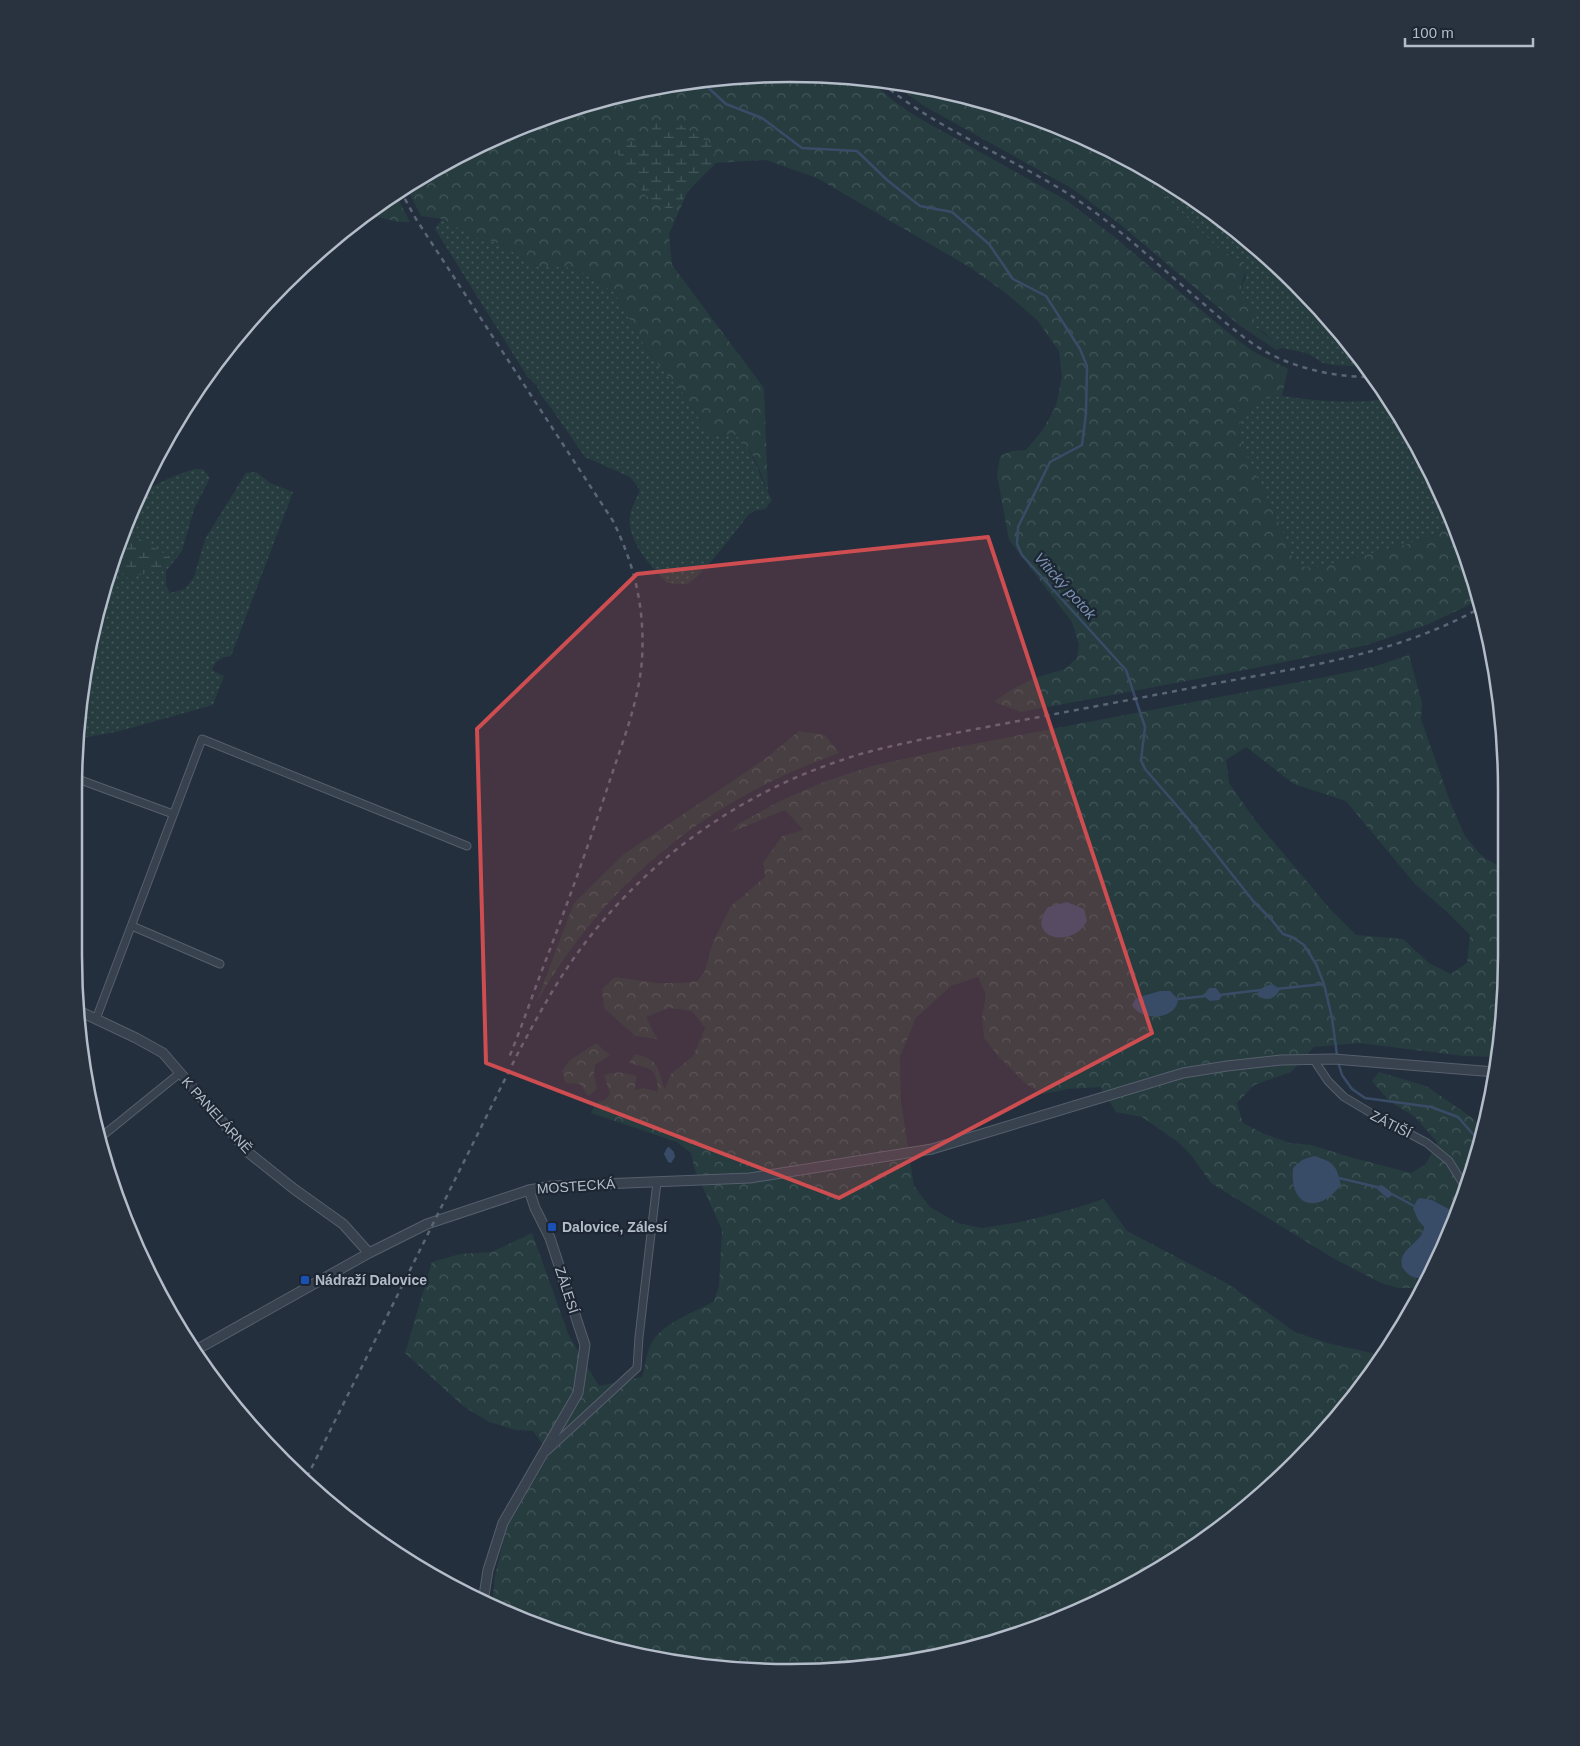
<svg xmlns="http://www.w3.org/2000/svg" width="1580" height="1746" viewBox="0 0 1580 1746" font-family="Arial,sans-serif">
<style>
.grass{fill:url(#grass-dots)}
.forest{fill:url(#forest-crowns);fill-rule:evenodd}
.wetland{fill:url(#wetland-marsh)}
.water{fill:#394c67}
.lines{fill:none;stroke-linecap:round;stroke-linejoin:round}
.stream{stroke:#394c67;stroke-width:2.5}
.minor-casing{stroke:#565f6c;stroke-width:9}
.tertiary-casing{stroke:#565f6c;stroke-width:11}
.minor{stroke:#38414e;stroke-width:7}
.tertiary{stroke:#38414e;stroke-width:9}
.rail{stroke:#5a6575;stroke-width:2.5;stroke-dasharray:5 5;stroke-linecap:butt}
.marked{fill:#ce4d50;fill-opacity:0.2;stroke:#ce4d50;stroke-width:4;stroke-linejoin:round}
.transit-dot{fill:#1a4fb4;stroke:#1d2633;stroke-width:2}
.labels{text-anchor:middle;stroke-width:4.5;stroke-linejoin:round;paint-order:stroke}
.street-label{font-size:14px;fill:#b4bcc9;stroke:#1d2633}
.poi-label{font-size:14px;font-weight:bold;fill:#b4bcc9;stroke:#1d2633;text-anchor:start}
.water-label{font-size:15px;font-style:italic;fill:#7c92b1;stroke:#1d2633}
.rim{fill:none;stroke:#b4bcc9;stroke-width:2.5}
</style>
<defs>
<pattern id="grass-dots" width="8" height="8" patternUnits="userSpaceOnUse" patternTransform="scale(1.25)"><rect width="8" height="8" fill="#263c3f"/><path d="M2 2h.1M6 6h.1" fill="none" stroke="#435659" stroke-width="1.8" stroke-linecap="round"/></pattern>
<pattern id="forest-crowns" width="20" height="18" patternUnits="userSpaceOnUse" patternTransform="scale(1.25)"><rect width="20" height="18" fill="#263c3f"/><path d="M2 6a3 3 0 1 1 6 0M12 15a3 3 0 1 1 6 0" fill="none" stroke="#435659"/></pattern>
<pattern id="wetland-marsh" width="20" height="14" patternUnits="userSpaceOnUse" patternTransform="scale(1.25)"><rect width="20" height="14" fill="#263c3f"/><path d="M1 5h8M5 5V1M11 12h8M15 12V8" fill="none" stroke="#435659"/></pattern>
</defs>
<rect width="100%" height="100%" fill="#242f3e"/>
<!-- grass -->
<g class="grass">
<path d="M 1162,181 L 1188,194 L 1296,283 L 1365,367 L 1333,365 L 1323,363 L 1307,353 L 1282,348 L 1275,344 L 1264,332 L 1255,327 C 1252,319 1255,311 1250,304 C 1247,298 1242,297 1241,290 C 1241,285 1244,283 1245,279 C 1246,274 1245,267 1244,262 L 1220,250 L 1163,194 L 1161,187 Z"/>
<path d="M 442,219 L 477,238 L 498,243 L 538,267 L 567,267 L 590,277 L 614,292 L 650,355 L 687,398 L 702,424 L 715,436 L 734,434 C 758,453 757,476 772,500 L 765,509 L 754,511 L 749,514 C 740,526 698,581 687,584 C 682,585 673,583 667,583 C 652,568 626,540 630,516 C 631,507 637,498 640,490 L 630,477 L 585,457 L 551,408 L 540,394 L 537,386 L 527,376 L 435,229 Z"/>
<path d="M 1282,396 C 1317,401 1354,405 1389,398 L 1452,516 L 1455,527 L 1408,544 L 1314,568 L 1295,565 L 1281,527 L 1239,440 L 1241,416 C 1255,402 1261,398 1282,396 Z"/>
<path d="M 194,469 L 203,469 L 210,478 L 194,509 L 182,551 L 166,571 L 166,586 L 170,593 L 185,589 L 194,577 L 205,539 L 246,473 L 256,472 L 270,483 L 293,492 L 231,656 C 221,657 216,660 212,670 L 224,676 L 213,705 L 116,732 L 76,739 L 88,650 L 121,538 L 140,501 L 149,488 L 172,477 Z"/>
</g>
<!-- forest -->
<g class="forest">
<path d="M 790,74 L 872,82 L 895,102 L 917,117 L 1066,200 L 1112,235 L 1231,335 L 1254,352 L 1288,369 L 1282,396 C 1261,398 1255,402 1241,416 L 1239,440 L 1281,527 L 1295,565 L 1314,568 L 1408,544 L 1455,527 L 1477,601 L 1429,624 L 1367,645 L 1250,669 L 1021,712 L 994,702 L 1012,689 L 1038,677 L 1065,669 L 1077,658 L 1079,645 L 1072,622 L 1009,540 L 997,475 L 1000,456 L 1012,451 L 1026,450 L 1042,431 L 1056,406 L 1062,377 L 1059,351 L 1037,320 L 1007,294 L 971,268 L 817,178 L 766,160 L 716,163 L 688,191 L 669,234 L 672,265 L 764,388 L 768,493 C 760,471 754,449 734,434 L 715,436 L 702,424 L 687,398 L 650,355 L 614,292 L 590,277 L 568,267 L 538,267 L 498,243 L 477,238 L 442,219 L 421,216 L 406,187 L 516,128 L 650,88 Z"/>
<path d="M 894,84 L 929,87 L 1064,128 L 1162,181 L 1161,187 L 1163,194 L 1220,250 L 1244,262 C 1248,277 1240,280 1241,290 C 1243,299 1252,302 1254,311 C 1255,316 1253,321 1255,327 C 1265,333 1272,343 1282,348 L 1276,350 L 1239,325 L 1121,225 L 1073,189 L 924,106 Z"/>
<path d="M 395,193 L 410,222 L 399,222 L 367,215 Z"/>
<path d="M 1409,655 L 1422,703 L 1421,719 L 1451,804 L 1465,836 L 1478,852 L 1486,859 L 1501,867 L 1504,870 L 1500,1049 L 1498,1057 L 1464,1056 L 1359,1043 L 1314,1047 L 1291,1072 L 1254,1085 L 1237,1103 L 1243,1123 L 1262,1133 L 1290,1143 L 1311,1145 L 1350,1157 L 1411,1173 L 1426,1164 L 1437,1142 L 1414,1116 L 1389,1101 L 1372,1081 L 1379,1072 L 1426,1086 L 1474,1119 L 1482,1129 L 1468,1186 L 1456,1213 L 1432,1200 L 1418,1220 L 1423,1224 L 1424,1231 L 1419,1239 L 1403,1254 C 1402,1266 1405,1275 1417,1279 L 1415,1288 L 1398,1288 L 1381,1283 L 1333,1258 L 1211,1183 L 1191,1155 L 1178,1142 L 1142,1117 L 1116,1112 L 1100,1087 L 1068,1089 L 1042,1094 L 1026,1084 L 999,1057 L 984,1038 L 982,1016 L 986,995 L 978,977 L 951,986 L 916,1018 L 900,1057 L 901,1101 L 914,1186 L 930,1207 L 958,1223 L 982,1228 L 1025,1221 L 1069,1210 L 1104,1199 L 1127,1231 L 1228,1284 L 1295,1332 L 1327,1343 L 1381,1355 L 1328,1428 L 1226,1524 L 1107,1599 L 930,1658 L 790,1672 L 605,1648 L 492,1605 L 495,1576 L 507,1526 L 550,1454 L 533,1431 L 516,1430 L 489,1422 L 463,1406 L 405,1353 L 432,1262 L 460,1254 L 492,1252 L 532,1233 L 569,1336 L 599,1386 L 642,1377 C 645,1368 646,1355 650,1346 C 661,1322 693,1314 714,1301 L 719,1286 L 722,1230 L 695,1170 L 691,1153 L 677,1142 L 591,1113 L 596,1103 L 605,1100 L 610,1094 L 604,1075 C 616,1071 624,1072 637,1076 L 634,1090 L 644,1088 L 658,1092 C 657,1066 650,1069 629,1063 L 635,1054 C 661,1060 656,1067 665,1089 L 671,1074 L 693,1056 L 705,1028 L 692,1011 L 669,1008 L 646,1017 L 657,1039 L 635,1036 L 604,1008 L 602,989 L 615,977 L 658,983 L 682,983 L 697,981 L 704,973 L 713,942 L 731,906 L 765,877 L 763,863 L 782,836 L 803,830 L 785,810 L 730,833 L 738,824 L 780,801 L 826,781 L 872,766 L 952,748 L 1325,677 L 1373,667 ZM 1246,747 L 1294,784 L 1346,801 L 1415,884 L 1446,911 L 1470,935 L 1467,963 L 1451,974 L 1429,963 L 1403,939 L 1356,935 L 1331,910 L 1255,820 L 1229,783 L 1226,760 Z"/>
<path d="M 799,731 L 825,735 L 839,753 C 706,801 608,879 536,1003 L 574,903 L 624,854 L 765,759 Z"/>
<path d="M 596,1043 L 610,1055 L 595,1065 L 594,1073 L 597,1089 L 588,1096 L 580,1084 L 565,1083 L 562,1070 L 570,1060 Z"/>
</g>
<!-- wetland -->
<g class="wetland">
<path d="M 652,123 L 679,124 L 714,146 L 716,163 L 695,181 L 682,201 L 669,210 L 645,195 L 611,143 L 652,139 Z"/>
<path d="M 124,530 L 170,557 L 162,569 L 128,578 L 112,568 Z"/>
</g>
<!-- water -->
<g class="water">
<path d="M 1067,902 L 1084,909 L 1087,921 C 1072,950 1024,938 1048,907 Z"/>
<path d="M 1272,984 L 1280,989 C 1275,1000 1266,1002 1257,995 C 1259,988 1265,986 1272,984 Z"/>
<path d="M 1209,988 L 1216,988 L 1222,996 L 1219,1000 L 1210,1001 L 1206,998 L 1206,992 Z"/>
<path d="M 1160,991 L 1170,991 L 1178,999 C 1177,1020 1141,1022 1132,1005 L 1136,998 Z"/>
<path d="M 669,1147 L 674,1152 L 675,1157 L 671,1163 L 668,1162 L 664,1154 L 667,1148 Z"/>
<path d="M 1314,1156 C 1334,1162 1336,1165 1341,1185 C 1318,1215 1289,1207 1293,1168 L 1302,1160 Z"/>
<path d="M 1382,1185 L 1390,1191 L 1392,1195 L 1390,1197 L 1387,1198 L 1377,1189 L 1378,1186 Z"/>
<path d="M 1420,1198 L 1432,1200 L 1456,1213 L 1427,1277 C 1418,1279 1412,1279 1405,1271 C 1391,1251 1423,1244 1424,1227 L 1418,1220 L 1413,1208 L 1417,1200 Z"/>
</g>
<g class="lines">
<!-- stream -->
<g class="stream">
<path d="M 702,82 L 726,104 L 762,118 L 802,148 L 857,151 L 887,180 L 920,206 L 952,212 L 989,244 L 1013,279 L 1046,296 L 1080,349 L 1087,366 L 1086,413 L 1082,445 L 1050,462 L 1018,527 L 1017,544 L 1022,555 L 1126,670 L 1145,727 L 1141,760 L 1145,769 L 1185,815 L 1254,902 L 1271,919 L 1283,934 L 1292,937 L 1304,945 L 1316,964 L 1324,984 L 1332,1018 L 1338,1062 L 1342,1075 L 1352,1089 L 1365,1098 L 1431,1107 L 1458,1117 L 1479,1141"/>
<path d="M 1276,989 L 1323,984"/>
<path d="M 1219,995 L 1261,990"/>
<path d="M 1178,999 L 1206,996"/>
<path d="M 1339,1178 L 1381,1188"/>
<path d="M 1390,1193 L 1416,1207"/>
</g>
<defs>
<g id="minor">
<path d="M 75,778 L 173,814"/>
<path d="M 132,926 L 220,964"/>
<path d="M 96,1019 L 202,739 L 467,846"/>
<path d="M 1314,1060 L 1328,1081 L 1344,1097 L 1386,1122 L 1412,1135 L 1427,1143 L 1449,1161 L 1467,1190"/>
<path d="M 101,1137 L 180,1073"/>
<path d="M 547,1451 L 637,1368 L 639,1337 L 657,1182"/>
</g>
<g id="tertiary">
<path d="M 79,1011 L 136,1038 L 163,1053 L 249,1153 L 294,1189 L 343,1224 L 369,1253"/>
<path d="M 196,1350 L 369,1253 L 427,1224 L 529,1190 L 552,1186 L 750,1178 L 932,1149 L 1183,1073 L 1227,1066 L 1281,1060 L 1334,1059 L 1495,1072"/>
<path d="M 483,1602 L 488,1570 L 503,1523 L 578,1393 L 585,1345 L 550,1238 L 535,1208 L 529,1190"/>
</g>
</defs>
<!-- minor casing -->
<use href="#minor" class="minor-casing"/>
<!-- tertiary casing -->
<use href="#tertiary" class="tertiary-casing"/>
<!-- minor -->
<use href="#minor" class="minor"/>
<!-- tertiary -->
<use href="#tertiary" class="tertiary"/>
<!-- rail -->
<g class="rail">
<path d="M 882,83 C 938,130 1009,156 1070,195 C 1117,225 1162,269 1205,305 C 1226,323 1249,344 1274,356 C 1306,371 1339,377 1373,377"/>
<path d="M 400,190 L 416,219 L 613,521 C 635,566 645,609 642,659 C 639,702 622,743 609,783 C 589,844 567,905 544,965 C 532,996 521,1029 508,1060"/>
<path d="M 307,1477 L 519,1051 C 538,1016 557,980 582,947 C 647,860 738,794 842,760 C 867,751 893,746 919,740 C 1017,721 1114,703 1212,684 C 1303,667 1398,654 1480,608"/>
</g>
</g>
<!-- marked area -->
<path class="marked" d="M 988,537 L 1152,1033 L 839,1198 L 486,1063 L 477,729 L 637,574 Z"/>
<!-- markers -->
<g class="transit-dot">
<rect x="547" y="1222" width="10" height="10" rx="2.5"/>
<rect x="300" y="1275" width="10" height="10" rx="2.5"/>
</g>
<g class="labels">
<!-- street labels -->
<g class="street-label">
<text transform="translate(217 1115) rotate(48)" y="5">K PANELÁRNĚ</text>
<text transform="translate(1391 1124) rotate(27)" y="5">ZÁTIŠÍ</text>
<text transform="translate(576 1186) rotate(-4)" y="5">MOSTECKÁ</text>
<text transform="translate(567 1290) rotate(72)" y="5">ZÁLESÍ</text>
</g>
<!-- poi labels -->
<g class="poi-label">
<text x="562" y="1232">Dalovice, Zálesí</text>
<text x="315" y="1285">Nádraží Dalovice</text>
</g>
<!-- water labels -->
<g class="water-label">
<text transform="translate(1065 586) rotate(48)" y="5">Vitický potok</text>
</g>
</g>
<!-- crop -->
<path d="M0 0H1580V1746H0ZM790 82H790A708 708 0 0 1 1498 790V956A708 708 0 0 1 790 1664H790A708 708 0 0 1 82 956V790A708 708 0 0 1 790 82Z" fill="#29323f" fill-rule="evenodd"/>
<path class="rim" d="M790 82H790A708 708 0 0 1 1498 790V956A708 708 0 0 1 790 1664H790A708 708 0 0 1 82 956V790A708 708 0 0 1 790 82Z"/>
<!-- scale -->
<path d="M1405 38v8h128v-8" fill="none" stroke="#b4bcc9" stroke-width="2.5"/>
<text x="1412" y="38" font-size="15" fill="#b4bcc9" stroke="#1d2633" stroke-width="4" paint-order="stroke">100 m</text>
</svg>
